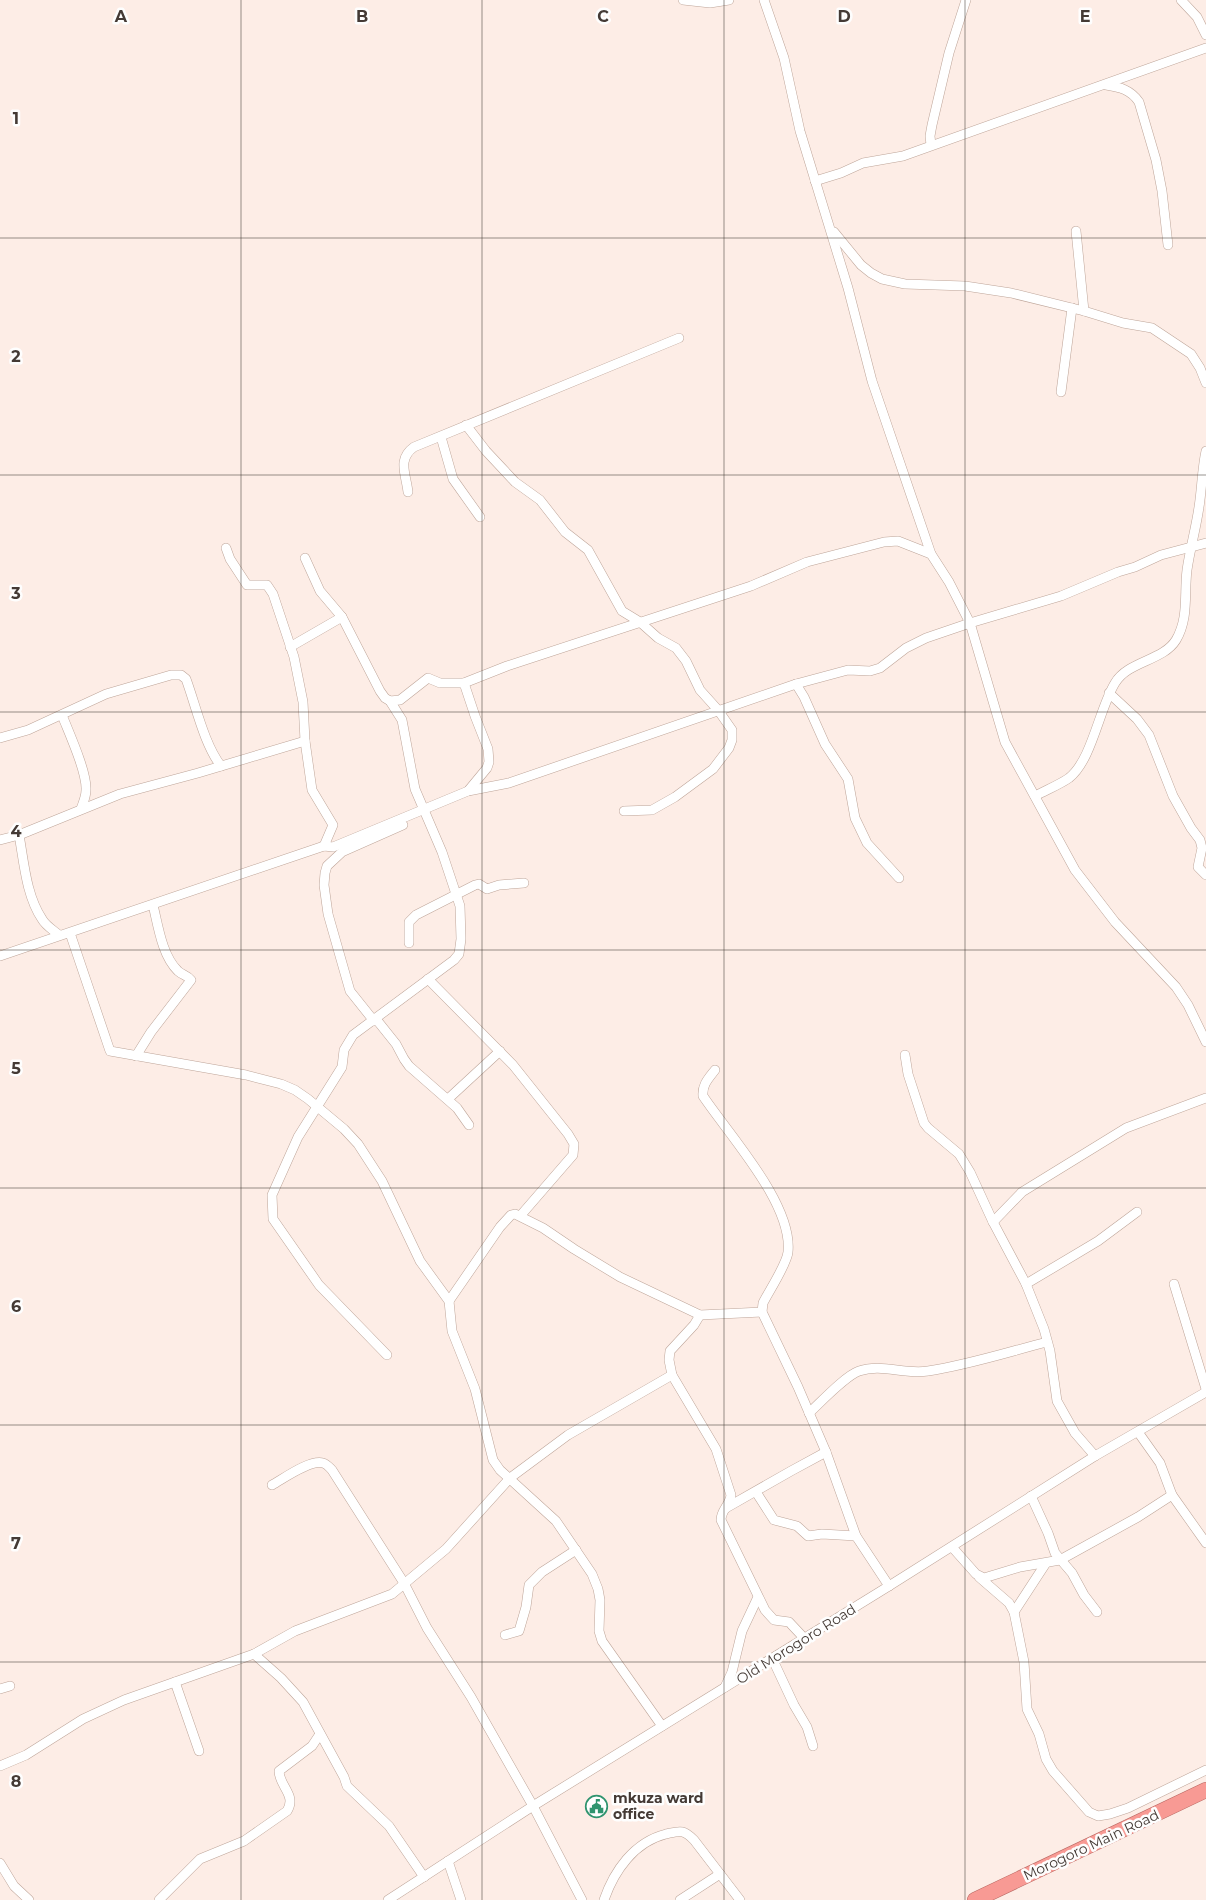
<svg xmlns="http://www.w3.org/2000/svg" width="1206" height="1900" viewBox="0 0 1206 1900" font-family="Montserrat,sans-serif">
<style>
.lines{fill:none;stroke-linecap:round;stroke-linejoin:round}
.minor-casing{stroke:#bea599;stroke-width:10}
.trunk-casing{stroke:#b86862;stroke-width:16}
.minor{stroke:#fff;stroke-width:9}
.trunk{stroke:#f89a94;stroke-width:15}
.grid{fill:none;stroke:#443a35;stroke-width:1;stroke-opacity:0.55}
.labels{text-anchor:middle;stroke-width:5;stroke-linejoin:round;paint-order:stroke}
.street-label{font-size:14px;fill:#443a35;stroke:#fefefe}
.poi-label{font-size:14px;font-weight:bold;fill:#443a35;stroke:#fefefe;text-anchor:start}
.grid-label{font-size:16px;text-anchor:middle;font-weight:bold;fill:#443a35;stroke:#fefefe;stroke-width:5;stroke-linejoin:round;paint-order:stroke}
</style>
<rect width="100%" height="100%" fill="#fdede6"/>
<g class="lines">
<defs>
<g id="minor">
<path d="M 683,0 L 710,3 L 729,0"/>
<path d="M 764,0 L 784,58 L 800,131 L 848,288 L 872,381 L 931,554 L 949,582 L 970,623 L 1005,742 L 1075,870 L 1115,922 L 1176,987 L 1188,1005 L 1206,1042"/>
<path d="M 1181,0 L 1197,17 L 1206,35"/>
<path d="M 1106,85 C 1120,87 1131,90 1139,102 L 1156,160 L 1162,191 L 1168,245"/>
<path d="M 931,145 L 930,136 L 932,125 L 949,53 L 966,0"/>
<path d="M 815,181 L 841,173 L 863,163 L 903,156 L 1206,48"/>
<path d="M 1076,231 L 1084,311"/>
<path d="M 834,232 L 861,265 L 871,273 L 882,279 L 905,284 L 965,286 L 1011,293 L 1084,311 L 1123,323 L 1152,328 L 1191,354 L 1200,368 L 1206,383"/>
<path d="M 1061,392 L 1072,308"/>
<path d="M 466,425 L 486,451 L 501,467 L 515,482 L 540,500 L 565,532 L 588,550 L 622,611 L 640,622 L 658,638 L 676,648 L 686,661 L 700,690 L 718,710 L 732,730 L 732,740 L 729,748 L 713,769 L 675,797 L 652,810 L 624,811"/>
<path d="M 441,437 L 453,479 L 480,517"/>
<path d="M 408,492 C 406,474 397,459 414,447 L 679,338"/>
<path d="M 226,548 L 230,559 L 247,585 L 267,585 L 273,594 L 294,657 L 303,702 L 305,741 L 312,790 L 333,825 L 324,846"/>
<path d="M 305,558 L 320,591 L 342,617 L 380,691 L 385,698 L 390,701 L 400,700 L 428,678 L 440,683 L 464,683 L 507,666 L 751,586 L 807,562 L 884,542 L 898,541 L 931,554"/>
<path d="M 290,647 L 342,617"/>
<path d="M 464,683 L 475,716 L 488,749 L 489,762 L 487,768 L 468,791"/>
<path d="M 796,684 L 804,697 L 825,744 L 848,779 L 855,818 L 867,843 L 899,878"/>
<path d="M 1109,693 L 1137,719 L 1149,735 L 1173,796 L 1191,828 L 1200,840 L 1202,848 L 1198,867 L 1206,875"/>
<path d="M 62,715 C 69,733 87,772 86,790 C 86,797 83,803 81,809"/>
<path d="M 0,738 L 28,730 L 106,694 L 171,675 L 181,675 L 186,679 C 196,706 204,744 221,766"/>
<path d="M 1035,796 C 1046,790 1059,785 1069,778 C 1092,760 1099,709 1115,683 C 1128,661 1163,661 1176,640 C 1189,618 1184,594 1187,570 C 1190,549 1196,528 1199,507 C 1202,488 1202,469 1206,451"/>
<path d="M 19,835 C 24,862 26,895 42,919 C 45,925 53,930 59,935"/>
<path d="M 0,840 L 19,835 L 120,794 L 198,773 L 305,741"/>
<path d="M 70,933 L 110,1051 L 246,1075 L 281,1084 L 295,1090 L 308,1099 L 344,1129 L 358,1144 L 382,1181 L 420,1261 L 449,1301 L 452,1331 L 475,1389 L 493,1460 L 500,1470 L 556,1521 L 592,1574 L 598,1589 L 600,1600 L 599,1631 L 602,1641 L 662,1726"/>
<path d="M 409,943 L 409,922 L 416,915 L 475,885 L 479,884 L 487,889 L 499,885 L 524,883"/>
<path d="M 0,956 L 324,846 L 333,847 L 468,791 L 509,783 L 796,684 L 848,670 L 870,671 L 880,668 L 906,648 L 926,638 L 970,623 L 1061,596 L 1118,572 L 1135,567 L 1161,555 L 1206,543"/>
<path d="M 428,979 L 513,1065 L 568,1134 L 574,1144 L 573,1155 L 521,1215"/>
<path d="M 376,1019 L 396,1044 L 404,1059 L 409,1066 L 457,1108 L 469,1125"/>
<path d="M 374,1021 L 350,991 L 328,914 L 324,885 L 325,873 L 327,866 L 342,852 L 403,825"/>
<path d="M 905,1055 L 908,1074 L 924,1123 L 928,1128 L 959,1154 L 970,1172 L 993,1222 L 1026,1284 L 1044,1329 L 1050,1351 L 1057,1401 L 1075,1433 L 1095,1456"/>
<path d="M 136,1056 L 151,1032 L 191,980 C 187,975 182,975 178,971 C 162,956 158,925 153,905"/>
<path d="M 715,1070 C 708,1079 702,1085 703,1096 C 729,1135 793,1204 788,1252 C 787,1264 769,1291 763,1303 L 762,1312 L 798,1387 L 826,1452 L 856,1536 L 889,1586"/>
<path d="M 448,1099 L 500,1051"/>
<path d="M 993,1222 L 1022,1192 L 1126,1128 L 1206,1098"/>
<path d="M 1026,1284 L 1098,1241 L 1137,1212"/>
<path d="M 1174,1284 L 1206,1389"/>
<path d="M 449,1301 L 500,1227 L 511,1215 L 515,1214 L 543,1228 L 574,1249 L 620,1277 L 700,1315 L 762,1312"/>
<path d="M 700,1315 L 694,1325 L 670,1351 L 669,1360 L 672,1375 L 716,1449 L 731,1495 C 730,1505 721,1510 721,1520 L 765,1610 L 774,1620 L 789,1622 L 804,1638"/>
<path d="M 387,1355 L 319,1285 L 273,1219 L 272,1195 L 298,1137 L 342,1067 L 344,1050 L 353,1035 L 454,960 L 459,954 L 461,939 L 460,906 L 442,852 L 415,789 L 402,720 L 390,701"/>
<path d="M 809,1413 C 821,1402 845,1376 859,1371 C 882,1363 904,1375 928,1371 C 968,1365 1008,1352 1047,1342"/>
<path d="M 1138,1432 L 1160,1463 L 1172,1495 L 1206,1543"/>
<path d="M 272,1485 C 283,1479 310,1459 323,1463 C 327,1464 329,1467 332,1470 L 404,1583 L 427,1628 L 471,1697 L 533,1806 L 582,1900"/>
<path d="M 756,1492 L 774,1520 L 797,1526 L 808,1536 L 822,1534 L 856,1536"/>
<path d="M 1031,1496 L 1048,1533 L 1055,1553 L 1072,1573 L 1084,1595 L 1097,1612"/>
<path d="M 726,1508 L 791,1471 L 826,1452"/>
<path d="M 952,1547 L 976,1574 L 984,1578 L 1020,1567 L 1060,1560 L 1138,1517 L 1172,1495"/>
<path d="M 979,1577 L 1009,1603 L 1014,1612 L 1024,1662 L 1027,1709 L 1039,1734 L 1046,1759 L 1053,1771 L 1089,1812 L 1098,1816 L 1110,1814 L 1128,1808 L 1206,1770"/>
<path d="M 1014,1612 L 1046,1563"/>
<path d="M 505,1635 L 519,1631 L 526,1607 L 529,1585 L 542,1572 L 576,1550"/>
<path d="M 254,1654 L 281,1678 L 303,1702 L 344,1777 L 347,1786 L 389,1826 L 424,1877"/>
<path d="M 772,1658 L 794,1705 L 807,1727 L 813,1746"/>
<path d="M 175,1682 L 199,1751"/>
<path d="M 725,1687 L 732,1672 L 742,1631 L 758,1597"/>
<path d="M 0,1689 L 10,1686"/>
<path d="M 0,1766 L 26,1755 L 83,1719 L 124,1700 L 254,1654 L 295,1631 L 392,1594 L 446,1549 L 510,1478 L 568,1435 L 672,1375"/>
<path d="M 448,1861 L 461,1900"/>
<path d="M 0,1863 L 14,1886 L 29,1900"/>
<path d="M 159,1900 L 200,1859 L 244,1841 L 287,1811 C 297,1795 279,1786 279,1771 L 312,1746 L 320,1734"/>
<path d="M 388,1900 L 533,1806 L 889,1586 L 1095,1456 L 1206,1392"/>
<path d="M 604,1900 C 614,1871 634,1842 666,1834 C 680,1831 683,1829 694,1840 L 740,1900"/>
<path d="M 680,1900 L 720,1874"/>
</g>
<path id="trunk" d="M 975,1900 L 1206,1790"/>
</defs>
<!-- minor casing -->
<use href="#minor" class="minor-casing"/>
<!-- trunk casing -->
<use href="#trunk" class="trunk-casing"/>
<!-- minor -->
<use href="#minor" class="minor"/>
<!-- trunk -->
<use href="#trunk" class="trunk"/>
</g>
<!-- grid -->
<path class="grid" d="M 241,0 L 241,1900M 482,0 L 482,1900M 724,0 L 724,1900M 965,0 L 965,1900M 0,238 L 1206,238M 0,475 L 1206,475M 0,712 L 1206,712M 0,950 L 1206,950M 0,1188 L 1206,1188M 0,1425 L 1206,1425M 0,1662 L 1206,1662"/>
<!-- icons -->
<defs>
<symbol id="civic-ring" viewBox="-11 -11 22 22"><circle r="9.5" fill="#fefefe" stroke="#2f946f" stroke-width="1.5"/><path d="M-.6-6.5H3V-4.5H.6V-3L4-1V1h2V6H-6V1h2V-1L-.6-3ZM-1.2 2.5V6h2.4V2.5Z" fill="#2f946f"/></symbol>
</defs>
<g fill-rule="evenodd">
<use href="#civic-ring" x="584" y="1794" width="25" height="25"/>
</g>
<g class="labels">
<!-- street labels -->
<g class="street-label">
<text transform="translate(796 1644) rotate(-32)" y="5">Old Morogoro Road</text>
<text transform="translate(1091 1845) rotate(-25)" y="5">Morogoro Main Road</text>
</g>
<!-- poi labels -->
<g class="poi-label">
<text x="613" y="1803">mkuza ward<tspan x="613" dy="16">office</tspan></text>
</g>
</g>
<g class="grid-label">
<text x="121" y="22">A</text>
<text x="362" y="22">B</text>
<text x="603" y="22">C</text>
<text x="844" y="22">D</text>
<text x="1085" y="22">E</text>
<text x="16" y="124">1</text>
<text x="16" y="362">2</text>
<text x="16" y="599">3</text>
<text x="16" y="837">4</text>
<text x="16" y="1074">5</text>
<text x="16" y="1312">6</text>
<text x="16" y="1549">7</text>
<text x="16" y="1787">8</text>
</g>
</svg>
